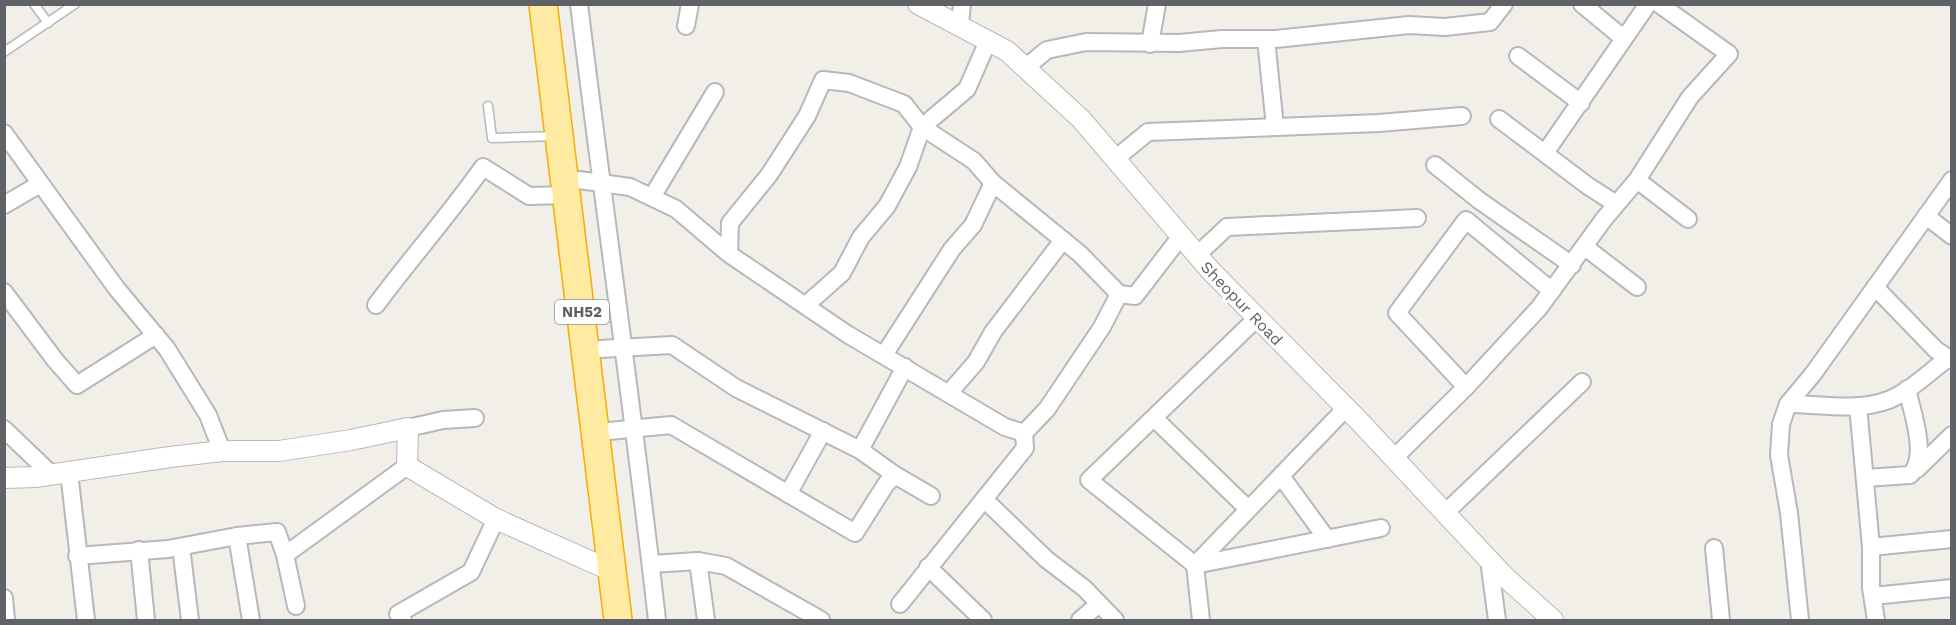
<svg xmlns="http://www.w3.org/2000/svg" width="1956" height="625" viewBox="0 0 1956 625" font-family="'Work Sans',sans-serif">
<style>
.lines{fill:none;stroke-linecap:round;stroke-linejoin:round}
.service-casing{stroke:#b5b8bc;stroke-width:11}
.minor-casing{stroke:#b5b8bc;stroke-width:20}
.tertiary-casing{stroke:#b5b8bc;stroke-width:22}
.trunk-casing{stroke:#f9ab00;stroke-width:30}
.service{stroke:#fff;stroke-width:8}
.minor{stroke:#fff;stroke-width:16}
.tertiary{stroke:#fff;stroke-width:20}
.trunk{stroke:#feeaa1;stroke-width:27}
.labels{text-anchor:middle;stroke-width:6;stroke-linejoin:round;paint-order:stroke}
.shield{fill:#fff;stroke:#8f9295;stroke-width:1.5}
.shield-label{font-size:15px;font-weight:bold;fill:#5f6368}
.street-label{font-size:16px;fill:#5f6368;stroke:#fff}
</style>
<rect width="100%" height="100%" fill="#f1efe8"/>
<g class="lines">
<defs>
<g id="service">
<path d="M 34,4 L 48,23"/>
<path d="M 4,52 L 75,4"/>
<path d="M 488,106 L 492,138 L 556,136"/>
</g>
<g id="minor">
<path d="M 579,4 C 604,210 634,415 657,620"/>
<path d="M 1582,4 L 1623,38"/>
<path d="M 960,25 L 962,4"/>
<path d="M 686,26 L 690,4"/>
<path d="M 1266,39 L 1275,127"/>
<path d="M 1150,44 L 1157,4"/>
<path d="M 1518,56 L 1581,103"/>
<path d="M 1025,68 L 1047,50 L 1086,42 L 1179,43 L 1222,39 L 1276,39 L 1409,25 L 1445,27 L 1490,22 L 1504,4"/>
<path d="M 1499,119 L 1588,186 L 1616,204"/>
<path d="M 4,133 L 117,289 L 167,349 L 208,415 L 222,451"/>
<path d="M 1545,153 L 1648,4"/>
<path d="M 1115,159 L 1148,132 L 1379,123 L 1462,116"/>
<path d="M 1435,165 L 1480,201 L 1572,265"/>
<path d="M 579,180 L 630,187 L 676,209 L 729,254 L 847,334 L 1005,427 L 1024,433 L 1047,409 L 1102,327 L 1119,294 L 1080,254 L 993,183 L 974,161 L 922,127 L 904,104 L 849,83 L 823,80 L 807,116 L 769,175 L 730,223 L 729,254"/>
<path d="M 1637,180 L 1688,219"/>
<path d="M 652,197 L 715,92"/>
<path d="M 4,205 L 40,184"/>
<path d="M 1926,216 L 1952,236"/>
<path d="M 1585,247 L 1637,287"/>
<path d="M 1197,255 L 1227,227 L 1417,218"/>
<path d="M 1875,287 L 1936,350 L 1952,360"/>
<path d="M 4,292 L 55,360 L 77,385 L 156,335"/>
<path d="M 1119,294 L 1135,296 L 1181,236"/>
<path d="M 376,305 C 411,258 449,215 483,167 L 529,196 L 567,195"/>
<path d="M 806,305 L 842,273 L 861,237 L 887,206 L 908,167 L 922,127 L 967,89 L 988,41"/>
<path d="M 1256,319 L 1089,480 L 1195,565 L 1346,408"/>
<path d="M 600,349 L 672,345 L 736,388 L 860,450 L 895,475"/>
<path d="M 884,355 L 952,249 L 973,225 L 993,183"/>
<path d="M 1466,387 L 1397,313 L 1466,220 L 1552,291"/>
<path d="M 949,393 L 976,362 L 993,332 L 1063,240"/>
<path d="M 1788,404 C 1824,404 1866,414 1899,395 C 1917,385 1932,370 1948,358"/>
<path d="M 1858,406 L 1871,547 L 1871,588 L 1876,620"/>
<path d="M 1154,418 L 1248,509"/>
<path d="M 408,428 L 443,420 L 475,418"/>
<path d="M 4,429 L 52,475"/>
<path d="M 609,431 L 671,425 L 855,533 L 886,484 L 895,475 L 931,496"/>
<path d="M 860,450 L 905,367"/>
<path d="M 1394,458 L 1466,387 L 1539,308 L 1604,219 L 1637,180 L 1690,97 L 1729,54 L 1659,4"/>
<path d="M 1917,469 L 1952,435"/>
<path d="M 69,472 L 86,620"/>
<path d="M 1281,476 L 1327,539"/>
<path d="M 1865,478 L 1910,475 C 1929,457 1912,412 1907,389"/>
<path d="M 788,494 L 823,431"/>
<path d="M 984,499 L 1046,559 L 1084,588 L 1115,620"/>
<path d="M 1445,513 L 1582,382"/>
<path d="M 237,536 L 251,620"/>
<path d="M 181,547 L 190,620"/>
<path d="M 1871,547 L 1952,539"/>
<path d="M 1714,548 L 1721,620"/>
<path d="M 139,550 L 146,620"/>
<path d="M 285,555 L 296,606"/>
<path d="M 77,556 L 168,549 L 237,536 L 277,532 L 285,555 L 407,466"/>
<path d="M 1489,560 L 1497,620"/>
<path d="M 698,561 L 706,620"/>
<path d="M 651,564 L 698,561 L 726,566 L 821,620"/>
<path d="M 928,567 L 983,620"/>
<path d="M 1873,596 L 1952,588"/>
<path d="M 4,598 L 6,620"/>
<path d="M 900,604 L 1025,448 L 1024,433"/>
<path d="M 403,620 L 398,614 L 471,572 L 496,519"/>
<path d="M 1080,620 L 1099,604"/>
<path d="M 1201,620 L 1195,565 L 1381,528"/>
<path d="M 1800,620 L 1789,513 L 1779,455 L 1781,424 L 1788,404 L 1813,374 L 1952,180"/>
</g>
<g id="tertiary">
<path d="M 918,4 L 1007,51 L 1081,119 L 1210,270 L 1360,422 L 1505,577 L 1553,620"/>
<path d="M 4,478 L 35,477 L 170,457 L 222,451 L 279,451 L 351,440 L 408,428 L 407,466 L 496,519 L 612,571"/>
</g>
<path id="trunk" d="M 543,4 L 618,620"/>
</defs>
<!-- service casing -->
<use href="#service" class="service-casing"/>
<!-- minor casing -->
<use href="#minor" class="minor-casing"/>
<!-- tertiary casing -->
<use href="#tertiary" class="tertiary-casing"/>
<!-- trunk casing -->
<use href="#trunk" class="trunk-casing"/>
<!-- service -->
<use href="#service" class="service"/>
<!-- minor -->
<use href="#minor" class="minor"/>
<!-- tertiary -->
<use href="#tertiary" class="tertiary"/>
<!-- trunk -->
<use href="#trunk" class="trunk"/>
</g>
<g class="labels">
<!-- shield labels -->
<rect class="shield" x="555" y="300" width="54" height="24" rx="4.5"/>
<g class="shield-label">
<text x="582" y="317">NH52</text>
</g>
<!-- street labels -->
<g class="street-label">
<text transform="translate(1242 303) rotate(46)" y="6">Sheopur Road</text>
</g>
</g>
<!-- border -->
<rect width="1956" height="625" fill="none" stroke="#5f6368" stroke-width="12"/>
</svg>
